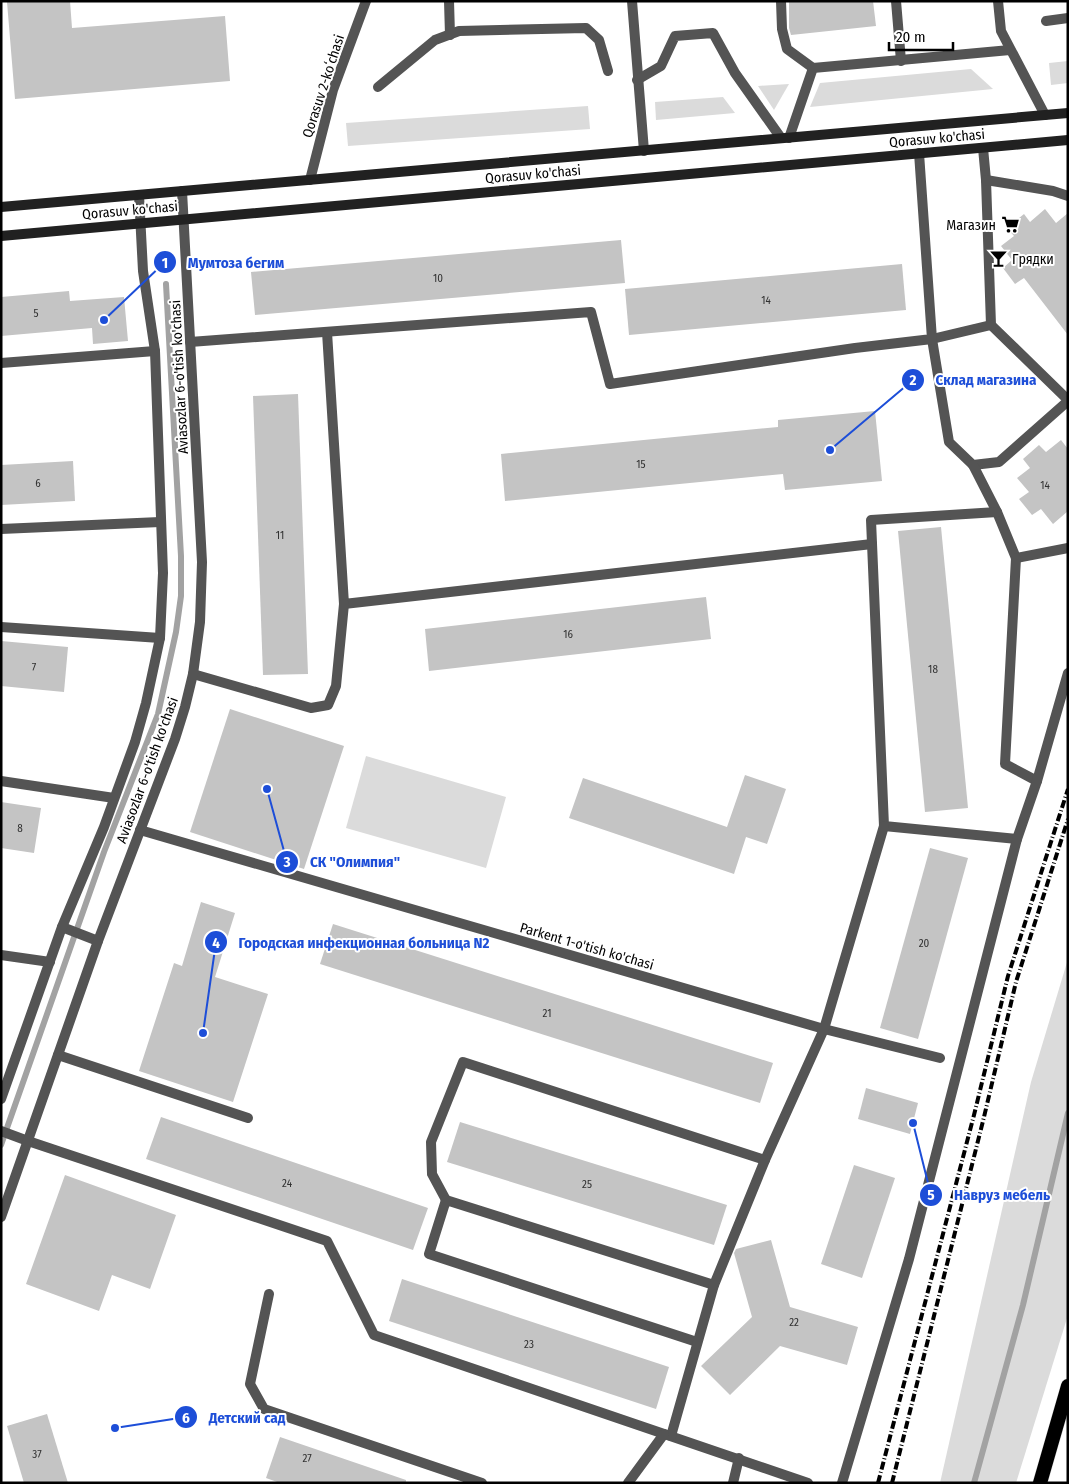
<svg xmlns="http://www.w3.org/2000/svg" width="1069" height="1484" viewBox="0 0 1069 1484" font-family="'Fira Sans Condensed',sans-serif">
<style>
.green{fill:#dbdbdb}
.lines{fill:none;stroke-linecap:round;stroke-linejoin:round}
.stream{stroke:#a2a2a2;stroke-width:6}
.building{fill:#c4c4c4}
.trunk-casing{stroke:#dbdbdb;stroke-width:15}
.service{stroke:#545454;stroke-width:10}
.minor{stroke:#545454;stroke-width:10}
.tertiary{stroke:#545454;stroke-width:10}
.secondary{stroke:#212121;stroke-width:10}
.trunk{stroke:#000;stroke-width:14}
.rail{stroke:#000;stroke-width:4;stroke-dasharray:8 2.5 1 2.5;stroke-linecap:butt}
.labels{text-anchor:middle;stroke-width:4;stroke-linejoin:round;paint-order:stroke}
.number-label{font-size:11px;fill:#313131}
.street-label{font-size:14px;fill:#000;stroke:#fff}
.poi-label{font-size:14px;fill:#000;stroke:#fff;text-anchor:end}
.leader{fill:none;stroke:#1d4ed8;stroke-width:2}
.callout-dot{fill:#1d4ed8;stroke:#fff;stroke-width:2}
.mark-label{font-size:15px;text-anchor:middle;font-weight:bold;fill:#fff}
.callout-label{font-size:15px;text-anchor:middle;font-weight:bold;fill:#1d4ed8;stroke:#fff;stroke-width:4;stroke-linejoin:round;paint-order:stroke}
</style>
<rect width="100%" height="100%" fill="#fff"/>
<!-- green -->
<g class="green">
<path d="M 1068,61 L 1068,83 L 1051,85 L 1049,63 Z"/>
<path d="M 971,69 L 993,89 L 810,107 L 820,83 Z"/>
<path d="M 789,84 L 774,110 L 758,86 Z"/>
<path d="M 723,97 L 735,113 L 656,120 L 655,102 Z"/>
<path d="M 588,106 L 590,129 L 348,146 L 346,123 Z"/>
<path d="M 366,756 L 506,797 L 486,868 L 346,828 Z"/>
<path d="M 1068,959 L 1068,1315 L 1016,1483 L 940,1483 L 1031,1082 Z"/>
</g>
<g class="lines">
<!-- stream -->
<g class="stream">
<path d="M 1,1145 L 104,852 L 158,714 L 176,632 L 181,596 L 181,556 L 166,284"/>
<path d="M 974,1483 L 1023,1305 L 1068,1113"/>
</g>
</g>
<!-- building -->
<g class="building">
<path d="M 10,1 L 70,1 L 72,28 L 225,16 L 230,81 L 15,99 L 7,2 Z"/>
<path d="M 789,1 L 873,1 L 876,26 L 791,35 L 789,28 Z"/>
<path d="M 1045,209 L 1056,223 L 1068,213 L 1068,335 L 1024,278 L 1015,284 L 1003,268 L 1012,260 L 1001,246 L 1014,236 L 1007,228 L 1024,214 L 1030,222 Z"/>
<path d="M 621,240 L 625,283 L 255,315 L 251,272 Z"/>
<path d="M 902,264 L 906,310 L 629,335 L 625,289 Z"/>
<path d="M 69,291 L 70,301 L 124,297 L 128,341 L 93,344 L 92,328 L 1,336 L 1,297 Z"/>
<path d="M 298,394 L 308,674 L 263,675 L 253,396 Z"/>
<path d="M 875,411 L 882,481 L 785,490 L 783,474 L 505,501 L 501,454 L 778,427 L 778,420 Z"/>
<path d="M 1061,440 L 1068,449 L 1068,511 L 1053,524 L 1041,509 L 1032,515 L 1019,499 L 1029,492 L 1017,478 L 1030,468 L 1023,459 L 1039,445 L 1046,452 Z"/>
<path d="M 73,461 L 75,501 L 1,505 L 1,465 Z"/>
<path d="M 941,527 L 968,808 L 925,812 L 898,531 Z"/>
<path d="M 706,597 L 711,639 L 429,671 L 425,629 Z"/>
<path d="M 1,641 L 68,647 L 64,692 L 1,686 Z"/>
<path d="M 230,709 L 344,746 L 304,869 L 190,832 Z"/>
<path d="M 745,775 L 786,789 L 767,844 L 746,837 L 734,874 L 569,818 L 583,778 L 727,827 Z"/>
<path d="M 1,802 L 41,808 L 34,853 L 1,848 Z"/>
<path d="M 930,848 L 968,858 L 918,1039 L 880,1028 Z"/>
<path d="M 201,902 L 235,913 L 215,977 L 268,994 L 233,1102 L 139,1071 L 174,963 L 182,966 Z"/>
<path d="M 333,924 L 773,1063 L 760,1103 L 320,964 Z"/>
<path d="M 866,1088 L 918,1103 L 910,1134 L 858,1119 Z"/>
<path d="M 161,1117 L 428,1208 L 413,1250 L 146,1159 Z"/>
<path d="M 460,1122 L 727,1205 L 714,1245 L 447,1162 Z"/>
<path d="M 854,1165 L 895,1178 L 862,1278 L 821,1264 Z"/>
<path d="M 65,1175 L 176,1215 L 150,1289 L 112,1275 L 99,1311 L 26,1284 Z"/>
<path d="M 771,1240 L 790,1307 L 858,1327 L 847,1365 L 780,1346 L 730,1395 L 701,1366 L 752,1317 L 734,1253 L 736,1249 Z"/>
<path d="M 402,1279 L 669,1367 L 656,1409 L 389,1321 Z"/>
<path d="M 47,1414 L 68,1483 L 24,1483 L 7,1426 Z"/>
<path d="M 280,1437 L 406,1480 L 406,1483 L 280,1483 L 266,1478 Z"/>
</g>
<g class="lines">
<defs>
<path id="trunk" d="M 1040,1483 L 1068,1386"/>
</defs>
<!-- trunk casing -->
<use href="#trunk" class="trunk-casing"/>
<!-- service -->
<g class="service">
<path d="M 449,1 L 450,35"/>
<path d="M 632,1 L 644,151"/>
<path d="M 781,1 L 782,29 L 787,49 L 813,68"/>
<path d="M 896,1 L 901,61"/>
<path d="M 998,1 L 1001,31 L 1045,115"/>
<path d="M 1046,21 L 1068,18"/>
<path d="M 637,80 L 661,66 L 675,36 L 713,33 L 735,73 L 781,138"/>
<path d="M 378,87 L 435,40 L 459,31 L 586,28 L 599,40 L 608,71"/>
<path d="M 789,138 L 813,68 L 1010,50"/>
<path d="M 983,148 L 986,180 L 991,325 L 1068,400"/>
<path d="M 986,180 L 1053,191 L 1068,196"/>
<path d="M 991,325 L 932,339 L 949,442 L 973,465 L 999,462 L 1068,401"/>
<path d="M 327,332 L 344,604 L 872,544"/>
<path d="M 190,342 L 591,312 L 610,384 L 855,348 L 932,339 L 919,153"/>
<path d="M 1,363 L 155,351"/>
<path d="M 973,465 L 997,512 L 1016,558 L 1068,548"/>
<path d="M 997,512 L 871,520 L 884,826 L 1017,839"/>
<path d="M 1,529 L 160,522"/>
<path d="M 1016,558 L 1005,764 L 1037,781"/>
<path d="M 1,627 L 160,638"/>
<path d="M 193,674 L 311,708 L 328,705 L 336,686 L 344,604"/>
<path d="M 1,781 L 114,798"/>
<path d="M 140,830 L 824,1029 L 940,1058"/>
<path d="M 58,1055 L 248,1118"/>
<path d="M 28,1141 L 327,1241 L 374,1335 L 808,1483"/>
<path d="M 446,1200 L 432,1174 L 431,1142 L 463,1062 L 765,1160 L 824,1029 L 884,826"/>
<path d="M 269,1294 L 250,1384 L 264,1409 L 482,1483"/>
<path d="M 697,1342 L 429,1254 L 446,1200 L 714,1285"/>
<path d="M 671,1436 L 714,1285 L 765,1160"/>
<path d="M 628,1483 L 664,1434"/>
<path d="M 733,1483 L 739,1458"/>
</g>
<!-- minor -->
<g class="minor">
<path d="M 62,927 L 98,941"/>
<path d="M 1,955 L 50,962"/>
<path d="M 1,1099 L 62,927 L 104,827 L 135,742 L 146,703 L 160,638 L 163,573 L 155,351 L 143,271 L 139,195"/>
<path d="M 1,1131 L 28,1141"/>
<path d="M 1,1217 L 98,941 L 175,739 L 185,707 L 193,674 L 200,622 L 202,562 L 182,191"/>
</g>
<!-- tertiary -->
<g class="tertiary">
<path d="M 310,180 L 333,90 L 366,1"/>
<path d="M 842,1483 L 909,1259 L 1017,839 L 1037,781 L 1068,673"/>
</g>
<!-- secondary -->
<g class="secondary">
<path d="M 1,207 L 1068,113"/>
<path d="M 1,236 L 1068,140"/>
</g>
<!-- trunk -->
<use href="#trunk" class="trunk"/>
<!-- rail -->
<g class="rail">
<path d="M 878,1483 L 974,1115 L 1008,976 L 1068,789"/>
<path d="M 892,1483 L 984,1117 L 1016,982 L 1068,819"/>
</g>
</g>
<!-- icons -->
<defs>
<symbol id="supermarket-bare" viewBox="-9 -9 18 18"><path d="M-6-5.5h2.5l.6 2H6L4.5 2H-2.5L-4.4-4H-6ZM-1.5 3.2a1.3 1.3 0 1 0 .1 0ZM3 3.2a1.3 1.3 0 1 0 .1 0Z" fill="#000" stroke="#fff" stroke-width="2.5" paint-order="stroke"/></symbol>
<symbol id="bar-bare" viewBox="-9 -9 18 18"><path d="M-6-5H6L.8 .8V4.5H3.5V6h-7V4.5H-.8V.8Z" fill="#000" stroke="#fff" stroke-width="2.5" paint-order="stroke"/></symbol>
</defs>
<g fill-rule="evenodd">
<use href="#supermarket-bare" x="998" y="212" width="25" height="25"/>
<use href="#bar-bare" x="986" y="246" width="25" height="25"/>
</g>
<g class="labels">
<!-- number labels -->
<g class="number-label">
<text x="438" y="282">10</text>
<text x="766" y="304">14</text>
<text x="36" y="317">5</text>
<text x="641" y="468">15</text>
<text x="38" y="487">6</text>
<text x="1045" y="489">14</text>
<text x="280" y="539">11</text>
<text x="568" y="638">16</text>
<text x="34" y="671">7</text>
<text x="933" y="673">18</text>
<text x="20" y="832">8</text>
<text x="924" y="947">20</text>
<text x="547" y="1017">21</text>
<text x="287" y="1187">24</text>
<text x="587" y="1188">25</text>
<text x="794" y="1326">22</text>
<text x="529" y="1348">23</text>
<text x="37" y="1458">37</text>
<text x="307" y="1462">27</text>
</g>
<!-- street labels -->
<g class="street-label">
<text transform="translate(323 86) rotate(-72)" y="5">Qorasuv 2-koʻchasi</text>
<text transform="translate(937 138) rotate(-5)" y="5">Qorasuv ko'chasi</text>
<text transform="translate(533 174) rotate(-5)" y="5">Qorasuv ko'chasi</text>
<text transform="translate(130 210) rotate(-5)" y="5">Qorasuv ko'chasi</text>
<text transform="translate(179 377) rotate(-93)" y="5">Aviasozlar 6-o'tish ko'chasi</text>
<text transform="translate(147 770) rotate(-70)" y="5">Aviasozlar 6-o'tish ko'chasi</text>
<text transform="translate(587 946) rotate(16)" y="5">Parkent 1-o'tish ko'chasi</text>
</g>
<!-- poi labels -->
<g class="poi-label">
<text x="996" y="230">Магазин</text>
<text x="1012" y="264" text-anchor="start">Грядки</text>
</g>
</g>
<!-- callouts -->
<path class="leader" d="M104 320L165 262M830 450L913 380M267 789L287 862M203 1033L216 942M913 1123L931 1195M115 1428L186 1417"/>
<g class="callout-dot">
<circle cx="104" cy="320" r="5"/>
<circle cx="830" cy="450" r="5"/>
<circle cx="267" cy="789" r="5"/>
<circle cx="203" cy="1033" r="5"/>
<circle cx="913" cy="1123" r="5"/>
<circle cx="115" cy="1428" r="5"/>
<circle cx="165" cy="262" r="12"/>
<circle cx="913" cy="380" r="12"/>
<circle cx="287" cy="862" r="12"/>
<circle cx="216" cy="942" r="12"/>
<circle cx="931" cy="1195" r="12"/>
<circle cx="186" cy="1417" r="12"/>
</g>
<g class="mark-label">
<text x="165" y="268">1</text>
<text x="913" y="385">2</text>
<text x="287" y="867">3</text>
<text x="216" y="948">4</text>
<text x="931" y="1200">5</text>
<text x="186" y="1423">6</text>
</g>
<g class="callout-label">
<text x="236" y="268">Мумтоза бегим</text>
<text x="986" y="385">Склад магазина</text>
<text x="355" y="867">СК "Олимпия"</text>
<text x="364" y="948">Городская инфекционная больница N2</text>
<text x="1002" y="1200">Навруз мебель</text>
<text x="247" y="1423">Детский сад</text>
</g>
<!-- border -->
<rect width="1069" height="1484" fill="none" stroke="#000000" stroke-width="5"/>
<!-- scale -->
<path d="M889 42v8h64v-8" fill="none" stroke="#000000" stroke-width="2.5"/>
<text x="896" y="42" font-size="15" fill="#000000" stroke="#ffffff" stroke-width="4" paint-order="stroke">20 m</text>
</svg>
